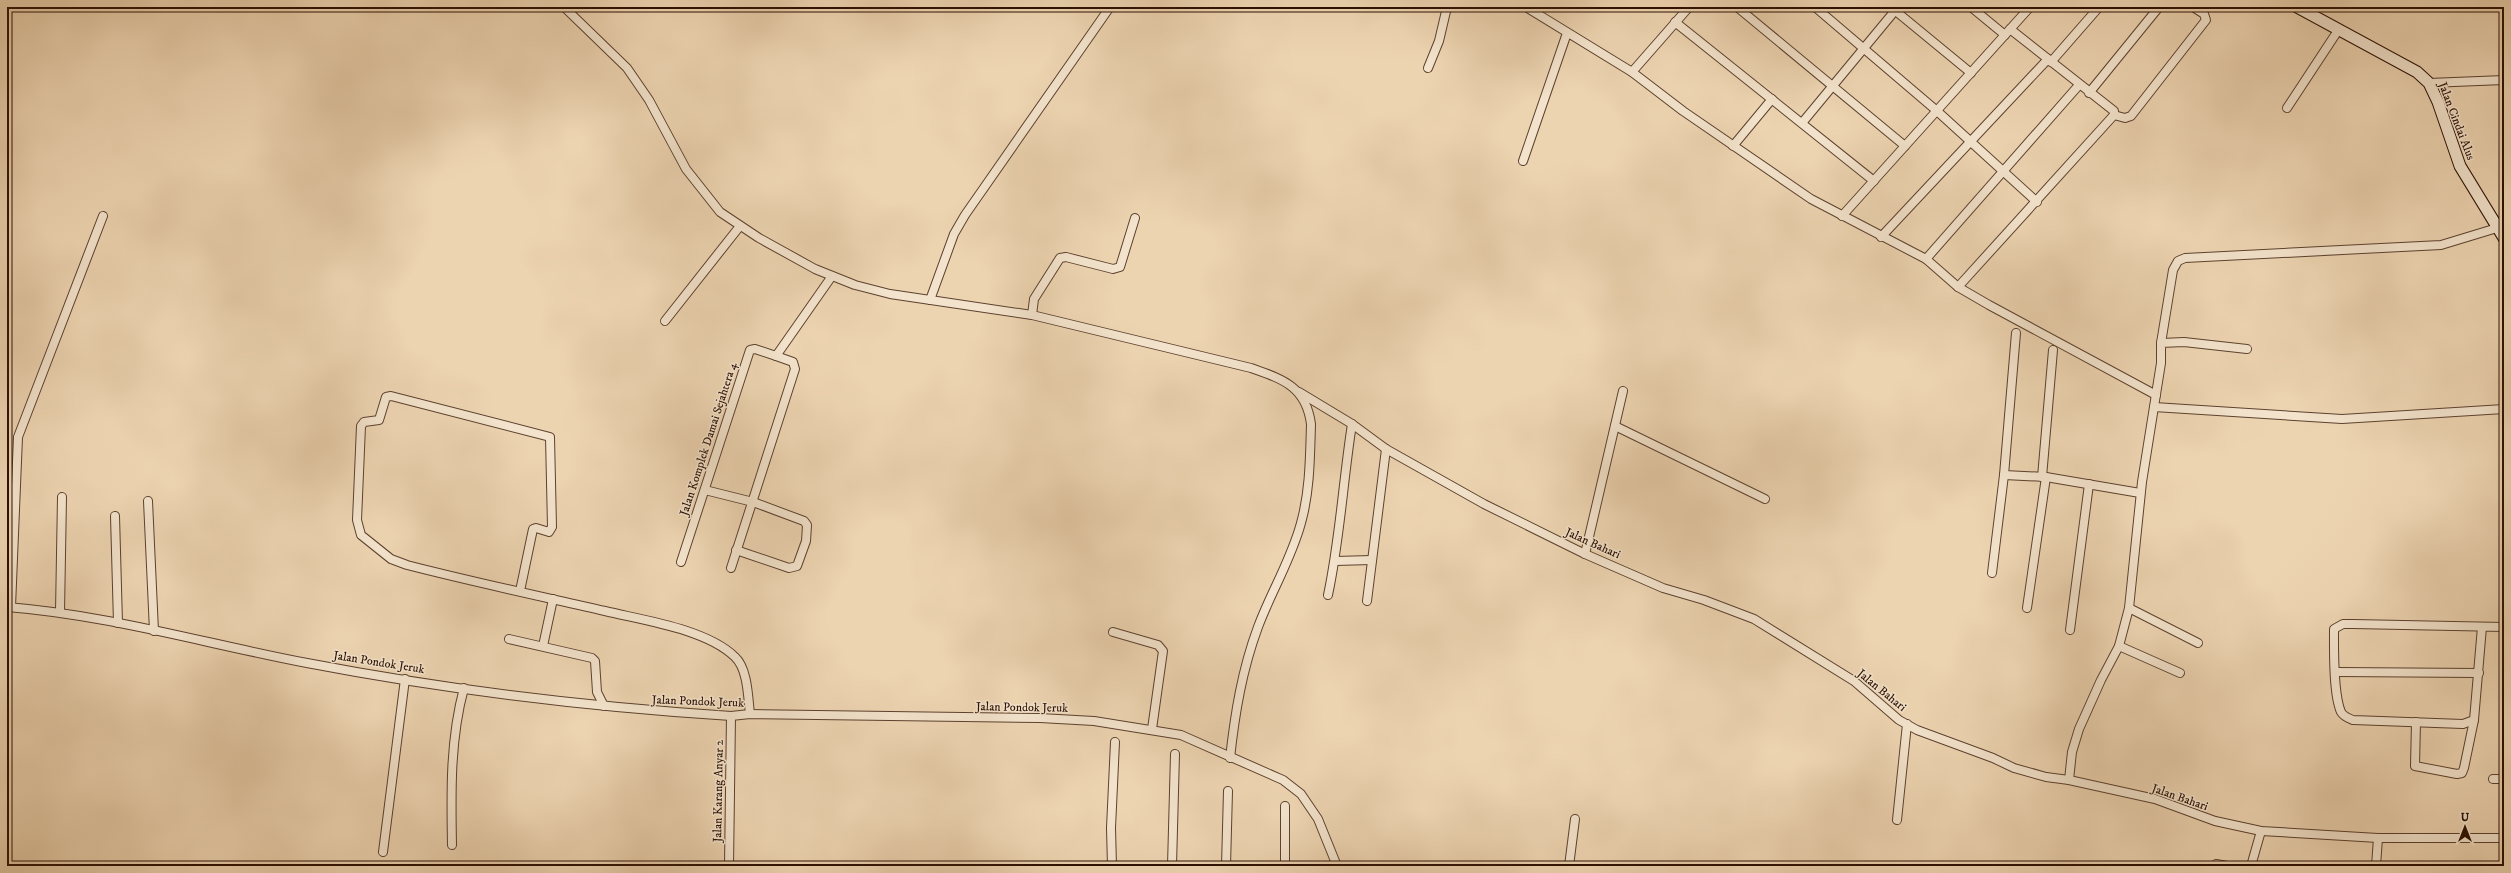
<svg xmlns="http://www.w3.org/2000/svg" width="2511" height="873" viewBox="0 0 2511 873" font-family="'IM FELL DW Pica',serif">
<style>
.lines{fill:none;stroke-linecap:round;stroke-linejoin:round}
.street-casing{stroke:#5c412e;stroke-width:10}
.secondary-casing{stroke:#2c1003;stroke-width:13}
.street{stroke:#f3e3cc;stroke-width:8}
.secondary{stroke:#f3e3cc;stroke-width:11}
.labels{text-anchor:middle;stroke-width:3;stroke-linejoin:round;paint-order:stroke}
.street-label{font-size:12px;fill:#2c1003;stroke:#f3e3cc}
</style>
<rect width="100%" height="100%" fill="#edd4b1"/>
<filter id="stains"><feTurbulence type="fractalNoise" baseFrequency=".005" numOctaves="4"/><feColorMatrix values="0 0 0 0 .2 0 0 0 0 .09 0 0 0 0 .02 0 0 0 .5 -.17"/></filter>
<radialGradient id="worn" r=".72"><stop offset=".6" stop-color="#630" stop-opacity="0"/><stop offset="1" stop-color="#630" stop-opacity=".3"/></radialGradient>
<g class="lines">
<defs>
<g id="street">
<path d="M 564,7 L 627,68 L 649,100 L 686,169 L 720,212 L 759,238 L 815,269 L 855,285 L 890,294 L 1032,315 L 1251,368 C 1282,379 1306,386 1311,424 C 1310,457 1310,491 1301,523 C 1291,560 1271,592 1258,627 C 1242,670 1235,713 1230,758"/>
<path d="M 1526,7 L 1632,72 L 1683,111 L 1811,199 L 1926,259 L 1958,287 L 1989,305 L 2156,395"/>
<path d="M 1737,7 L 1905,146"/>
<path d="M 1815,7 L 1937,111 L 2037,202"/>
<path d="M 1971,7 L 2005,35"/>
<path d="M 1892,8 L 1971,73"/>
<path d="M 1675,22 L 1874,181"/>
<path d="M 2051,62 L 2099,7"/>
<path d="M 1428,68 L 1439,41 L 1447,7"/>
<path d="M 1632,72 L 1689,7"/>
<path d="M 2429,83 L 2504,80"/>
<path d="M 2089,93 L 2159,7"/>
<path d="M 2287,108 L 2339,29"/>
<path d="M 2114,115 L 2125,118 L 2131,116 L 2206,20 L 2204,14 L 2193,7"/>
<path d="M 1802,123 L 1898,7"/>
<path d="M 1733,146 L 1772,99"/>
<path d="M 1523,161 L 1567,33"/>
<path d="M 1842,216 L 2030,7"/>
<path d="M 1881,237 L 2048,59"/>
<path d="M 1926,259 L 2079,85"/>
<path d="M 1958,287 L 2114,115 L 2114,111 L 2010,29"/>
<path d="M 930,300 L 954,234 L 965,215 L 1110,7"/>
<path d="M 1032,315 L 1034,299 L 1060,258 L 1066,257 L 1113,269 L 1120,267 L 1135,218"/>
<path d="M 665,321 L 740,226"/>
<path d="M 2161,343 L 2173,270 L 2178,261 L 2185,258 L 2441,245 L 2497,228"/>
<path d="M 1299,392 L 1352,424 L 1386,449 L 1484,504 L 1585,554 L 1663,588 L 1704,600 L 1754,619 L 1854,681 L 1899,720 L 1917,730 L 1993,758 L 2014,768 L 2046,777 L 2069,780 L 2155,799 L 2215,821 L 2261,831 L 2378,838 L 2504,838"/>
<path d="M 2154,407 L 2342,419 L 2504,409"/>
<path d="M 1615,426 L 1765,499"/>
<path d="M 2004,475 L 2046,477 L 2140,493"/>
<path d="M 2042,477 L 2053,350"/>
<path d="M 705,490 L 753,502 L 804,521 L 807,525 L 806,541 L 797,566 L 789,568 L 736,550"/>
<path d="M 148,501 L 154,631"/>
<path d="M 115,516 L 118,623"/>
<path d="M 1585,554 L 1623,391"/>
<path d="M 1335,561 L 1372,560"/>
<path d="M 681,562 L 750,350 L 755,349 L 776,356 L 832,276"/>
<path d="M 731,568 L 795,369 L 793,362 L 776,356"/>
<path d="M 1992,573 L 2004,475 L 2016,333"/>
<path d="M 520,591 L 533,529 L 536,528 L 549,532 L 552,527 L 550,437 L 391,396 L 386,397 L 379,420 L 364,422 L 361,426 L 357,520 L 361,535 L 391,559 L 407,565 C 473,582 539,596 605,611 C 642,620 707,629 735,657 C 748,669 748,698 750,714"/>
<path d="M 1328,595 C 1340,539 1343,481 1352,424"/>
<path d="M 1367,601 L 1386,449"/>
<path d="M 7,607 C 109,615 207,644 307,663 C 448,690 589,707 731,716 L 750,714 L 1040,718 L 1094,721 L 1181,735 L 1283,780 L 1301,794 L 1318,819 L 1337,866"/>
<path d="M 11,607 L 18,437 L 103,216"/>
<path d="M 2027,608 L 2046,477"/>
<path d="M 2129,608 L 2198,643"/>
<path d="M 60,612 L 62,497"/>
<path d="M 2482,627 L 2474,720 L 2463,724 L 2353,720 C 2348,718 2344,717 2341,712 C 2333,694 2334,649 2334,629 L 2343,624 L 2353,624 L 2504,627"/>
<path d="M 2070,630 L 2089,484"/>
<path d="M 1113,632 L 1158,645 L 1163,651 L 1152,729"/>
<path d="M 509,639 L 592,658 L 595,661 L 597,692 L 604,706"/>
<path d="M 543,646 L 553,599"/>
<path d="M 2119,646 L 2180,673"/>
<path d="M 2336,672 L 2479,673"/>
<path d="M 2416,722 L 2415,766 L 2457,774 L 2462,773 L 2464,768 L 2474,720"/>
<path d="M 2493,779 L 2504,779"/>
<path d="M 2069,780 L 2072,752 L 2079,729 L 2101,680 L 2119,646 L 2129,608 L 2142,482 L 2161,363 L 2161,343 L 2184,342 L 2247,349"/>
<path d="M 1285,806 L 1285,866"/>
<path d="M 1897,820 L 1907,724"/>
<path d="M 452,845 C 451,793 450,739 464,688"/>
<path d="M 383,852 L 405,679"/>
<path d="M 2216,864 L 2227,866"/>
<path d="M 729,866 L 731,716"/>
<path d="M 1112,866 L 1111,828 L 1115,742"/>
<path d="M 1172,866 L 1175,754"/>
<path d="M 1226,866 L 1228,791"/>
<path d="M 1569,866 L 1575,819"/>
<path d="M 2251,866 L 2261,831"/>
<path d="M 2376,866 L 2378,838"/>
</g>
<path id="secondary" d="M 2297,7 L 2417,72 L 2429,83 L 2438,102 L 2460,166 L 2504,238"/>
</defs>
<!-- street casing -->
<use href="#street" class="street-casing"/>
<!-- secondary casing -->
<use href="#secondary" class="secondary-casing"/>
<!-- street -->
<use href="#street" class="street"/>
<!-- secondary -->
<use href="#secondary" class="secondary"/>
</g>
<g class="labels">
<!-- street labels -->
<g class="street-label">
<text transform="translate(2457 121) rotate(69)" y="4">Jalan Cindai Alus</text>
<text transform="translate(708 439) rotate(-72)" y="4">Jalan Komplek Damai Sejahtera 4</text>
<text transform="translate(1593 543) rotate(24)" y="4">Jalan Bahari</text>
<text transform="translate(379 662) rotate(9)" y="4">Jalan Pondok Jeruk</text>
<text transform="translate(1882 690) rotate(39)" y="4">Jalan Bahari</text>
<text transform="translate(698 701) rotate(2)" y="4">Jalan Pondok Jeruk</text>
<text transform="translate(1022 707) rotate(1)" y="4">Jalan Pondok Jeruk</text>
<text transform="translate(718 791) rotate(-89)" y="4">Jalan Karang Anyar 2</text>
<text transform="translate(2180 797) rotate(19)" y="4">Jalan Bahari</text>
</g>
</g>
<!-- margin -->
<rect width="2511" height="873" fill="none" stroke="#edd4b1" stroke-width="24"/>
<rect x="8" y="8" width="2495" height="857" fill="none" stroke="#2c1003" stroke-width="2"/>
<rect x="12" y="12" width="2487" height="849" fill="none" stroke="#2c1003"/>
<!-- north arrow -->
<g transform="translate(2465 827)" stroke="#f3e3cc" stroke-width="3" paint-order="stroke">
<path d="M0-3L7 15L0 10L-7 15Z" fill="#2c1003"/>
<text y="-6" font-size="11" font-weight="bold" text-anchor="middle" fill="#2c1003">U</text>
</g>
<rect width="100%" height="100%" filter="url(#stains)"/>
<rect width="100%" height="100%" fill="url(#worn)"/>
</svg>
